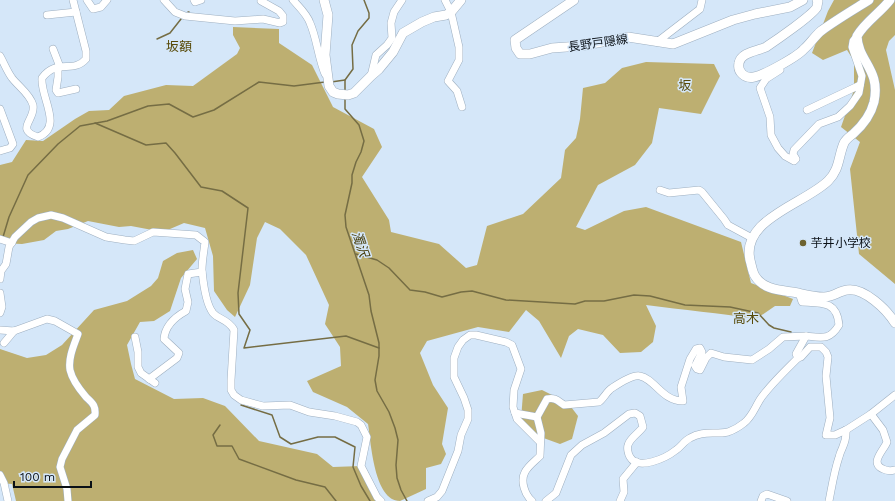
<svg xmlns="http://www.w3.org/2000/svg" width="895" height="501" viewBox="0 0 895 501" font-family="'Work Sans','Noto Sans JP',sans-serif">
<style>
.forest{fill:#bdaf71}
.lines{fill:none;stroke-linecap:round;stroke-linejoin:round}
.stream{stroke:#756d44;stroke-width:1.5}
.minor-casing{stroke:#9eafc0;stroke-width:8}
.major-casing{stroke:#9eafc0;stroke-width:10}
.minor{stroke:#fff;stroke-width:7}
.major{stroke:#fff;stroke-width:9}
.poi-dot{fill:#6d622f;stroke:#d5e7f9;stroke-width:1.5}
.labels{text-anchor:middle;stroke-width:3;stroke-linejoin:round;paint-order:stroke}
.street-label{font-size:12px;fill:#0a1016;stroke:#d5e7f9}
.poi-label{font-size:12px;fill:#0a1016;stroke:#d5e7f9;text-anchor:start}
.neighbourhood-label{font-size:13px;fill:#574a09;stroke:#d5e7f9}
.water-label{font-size:13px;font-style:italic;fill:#473d0a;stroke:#d5e7f9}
</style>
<rect width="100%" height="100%" fill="#d5e7f9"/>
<!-- forest -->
<g class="forest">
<path d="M 834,0 L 895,0 L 895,35 L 889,41 L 886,50 L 895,90 L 895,284 L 859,254 L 850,169 L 860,142 L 841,127 L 854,90 L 854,61 L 847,50 L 823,60 L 812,53 L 828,11 Z"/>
<path d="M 233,27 L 279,29 L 279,43 L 312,65 L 333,107 L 374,129 L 382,147 L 362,177 L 389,220 L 391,232 L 439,244 L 466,268 L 477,265 L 487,226 L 523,214 L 561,178 L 565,150 L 576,138 L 580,119 L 583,88 L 605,83 L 622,68 L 646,62 L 714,64 L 720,76 L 701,114 L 659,108 L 652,143 L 635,165 L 598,185 L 576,227 L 585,230 L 624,211 L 646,207 L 741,242 L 751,283 L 793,299 L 790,306 L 775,306 L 756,319 C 720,313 683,310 646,305 L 656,326 L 653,342 L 641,352 L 620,353 L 603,335 L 578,329 L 569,336 L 561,358 L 539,321 L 526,310 L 509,332 L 478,327 L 427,341 L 420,353 L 433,385 L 448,408 L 442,444 L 446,454 L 441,464 L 426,468 L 426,489 L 400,501 C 374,501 371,442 368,424 L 347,407 L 313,392 L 307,381 L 341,366 L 340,347 L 325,324 L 329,305 L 306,255 L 280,229 L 265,222 L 257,238 L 250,285 L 235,317 L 227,310 L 214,291 L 213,256 L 205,228 L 184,223 L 163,232 L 131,226 L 119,227 L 88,221 L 68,229 L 56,231 L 44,240 L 22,244 L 0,243 L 0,165 L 12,162 L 26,140 L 43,141 L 75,119 L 89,111 L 109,110 L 124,96 L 166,85 L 193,86 L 237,54 L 240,48 L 233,35 Z"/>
<path d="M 193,250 L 197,259 L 181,278 L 170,311 L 154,321 L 140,322 L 127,345 L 131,364 L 135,379 L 174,399 L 203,398 L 225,406 L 259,441 L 317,454 L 333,467 L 361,466 L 376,501 L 16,501 L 12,484 L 0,483 L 0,349 L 27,358 L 46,355 L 62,345 L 94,310 L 127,301 L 151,286 L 158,278 L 163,261 L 177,253 Z"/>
<path d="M 542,390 L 568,403 L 578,416 L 572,439 L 560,444 L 527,432 L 521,419 L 523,394 Z"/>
</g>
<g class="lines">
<!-- stream -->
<g class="stream">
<path d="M 188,12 L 189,12"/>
<path d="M 157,39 L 170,33 L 181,19"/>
<path d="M 331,82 L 345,80"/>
<path d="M 345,91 L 345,80 L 353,69 L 352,45 L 358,31 L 369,18 L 369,13 L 364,0"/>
<path d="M 345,99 L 345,109 L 359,125 L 364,141 L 361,152 L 356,162 L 352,175 L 352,183 L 345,215 L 346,227 L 369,295 L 371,311 L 379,343 L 379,356 L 375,380 L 377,391 L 389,412 L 395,428 L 398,440 L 396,465 L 397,478 L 401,490 L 407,501"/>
<path d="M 95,123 L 146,145 L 166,143 L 175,153 L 201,187 L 222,191 L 248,208 L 238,293 L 239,314 L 250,330 L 244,348 L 346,336 L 379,348"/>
<path d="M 3,237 L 9,217 L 28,175 L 58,144 L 80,126 L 107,121 L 148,106 L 169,104 L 193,117 L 214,110 L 259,82 L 294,86 L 325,82"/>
<path d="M 356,254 L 377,260 L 389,268 L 410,290 L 425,292 L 442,297 L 461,292 L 472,291 L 506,300 L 575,304 L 585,301 L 604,301 L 634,295 L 650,296 L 685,305 L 730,307 L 758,313 L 769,325 L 774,328 L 791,332"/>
<path d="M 241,405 L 272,415 L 280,437 L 291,444 L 318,437 L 335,437 L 355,447 L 353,467 L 361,486 L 370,501"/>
<path d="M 220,425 L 213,435 L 217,446 L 232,446 L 239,459 L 296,480 L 325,487 L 336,501"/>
</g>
<defs>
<g id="minor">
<path d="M 87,0 L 93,9 L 101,7 L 107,0"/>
<path d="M 164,0 L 175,12 L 185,16 L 235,21 L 263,19 L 280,23 L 283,22 L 283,16 L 279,11 L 261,1 L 263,0"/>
<path d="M 194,0 L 195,2 L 201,0"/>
<path d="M 293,0 C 299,7 307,14 310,23 C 317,39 318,57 325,74"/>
<path d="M 445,0 L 451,12 L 459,47 L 459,60 L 448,81 L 457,91 L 462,107"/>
<path d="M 47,15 L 76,12"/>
<path d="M 657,42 L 700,9 L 702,0"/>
<path d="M 53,49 L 60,67"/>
<path d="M 0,56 C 4,63 7,71 12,78 C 18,86 30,94 33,105 C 36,120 14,129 38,137 C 64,127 40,97 42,78 C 57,58 73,74 86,59 L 86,51 L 73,0"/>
<path d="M 58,67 L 58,77 L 56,90 L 58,93 L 76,89"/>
<path d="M 780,70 L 766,79 L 760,88 L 770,117 L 771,135 L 778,148 L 785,156 L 794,161 L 796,159 L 793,154 L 794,150 L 819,124 L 838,117 L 850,106 L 859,93 L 862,76 L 852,47 L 853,41 L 857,36"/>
<path d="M 371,76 L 376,55 L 387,45 L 392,38 L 391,23 L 394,12 L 402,0"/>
<path d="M 0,109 L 13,144 L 10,148 L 0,151"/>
<path d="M 807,110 L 860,85"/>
<path d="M 660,190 L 669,193 L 699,190 L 702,192 L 724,219 L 728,225 L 752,238"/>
<path d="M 0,239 L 12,243"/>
<path d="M 0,279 L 1,271 L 6,264 L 9,247 L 15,237 L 31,222 L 38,218 L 51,215 L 63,218 L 106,237 L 125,240 L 134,241 L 153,232 L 196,235 L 205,242 C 204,251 202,261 202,270 C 203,281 206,304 213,313 C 219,320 228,319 234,330 L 231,380 L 231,390 L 234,395 L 241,400 L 263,406 L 290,405 L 309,412 L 335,416 L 357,422 L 361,425 L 367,437 L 361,466 L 377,497 L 381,501"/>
<path d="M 0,293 L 2,307 L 0,313"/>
<path d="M 0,330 L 14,331 L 47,319 L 55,321 L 78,334 C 74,345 68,358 70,370 C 72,379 80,390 86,397 C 92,403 96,405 95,415 L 77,430 L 62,459 L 60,467 L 67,489 L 68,501"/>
<path d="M 135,337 L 138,352 L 138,367 L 141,373 L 155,383"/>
<path d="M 4,343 L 14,331"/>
<path d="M 798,358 L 796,354 L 806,336 C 823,338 830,340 839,325 C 837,301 822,303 802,302 L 799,293"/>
<path d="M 149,379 L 177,358 L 179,353 L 164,339 C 165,326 175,317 186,311 L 188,302 L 185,289 L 188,274 L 202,272"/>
<path d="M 515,413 L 517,419 L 540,442"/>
<path d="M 871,414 L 883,430 L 887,442 C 884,450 869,463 883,469 C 887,471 891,471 895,470"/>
<path d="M 0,475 L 4,483 L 8,501"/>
<path d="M 428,501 L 437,497 L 442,491 L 458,451 L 461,435 L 468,419 L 468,410 L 464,398 L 454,377 L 454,358 L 458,347 L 463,340 L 470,335 L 476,335 L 506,342 L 512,345 L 521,369 L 514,390 L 513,407 L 515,413 L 537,417"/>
<path d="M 532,501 C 525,495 520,481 525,472 C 528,466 535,461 540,456 L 541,433 L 537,417 L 547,399 C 555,397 558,401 564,405 L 599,402 C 604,398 607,391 612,388 C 618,384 633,374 640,376 C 655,379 662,401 683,401 L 681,387 L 690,359 L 696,349 L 700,348 L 702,352 L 695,366 L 697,369 L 700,370 L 706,358 L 711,353 L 724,357 L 752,360 L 769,349 L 783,337 L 806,336"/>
<path d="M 546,501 L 556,493 L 571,455 L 582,445 L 604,433 L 629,414 L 635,413 L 640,416 L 643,427 C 639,433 630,438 628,445 C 627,448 628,454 630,457 C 638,471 666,458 676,450 C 681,447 684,441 690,438 C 703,430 715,435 728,432 C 734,430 739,427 744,423 C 752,417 755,407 761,398 C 772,383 785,371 798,358 L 801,357 L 810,347 L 821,347 L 826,352 L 828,357 L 826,376 L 830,418 L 826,435 L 835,435 L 846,430 L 871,414 L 895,395"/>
<path d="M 620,501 L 624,492 L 623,479 L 637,462"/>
<path d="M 761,501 L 763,496 L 767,494 L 787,501"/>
<path d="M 829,501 C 832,486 834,472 839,457 C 842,446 847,443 846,430"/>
</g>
<g id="major">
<path d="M 324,0 L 328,15 L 325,55 L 329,86 L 333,92 L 338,94 L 348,95 L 354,93 L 371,76 L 379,69 L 393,52 L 403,33 L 422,22 L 434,17 L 446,15 L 451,12 L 461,0"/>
<path d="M 574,0 L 515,40 L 516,48 L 520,54 L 530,54 L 552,48 L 581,46 L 628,37 L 673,44 L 733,20 L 755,14 L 790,7 L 803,0"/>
<path d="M 817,0 L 818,1 C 818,1 817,6 817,7 C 813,15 775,41 766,47 C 758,51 741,52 739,63 C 737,72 745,79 754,77 C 764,75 797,57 804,49 C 810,44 814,37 821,31 C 836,20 853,10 869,0"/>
<path d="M 890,0 C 880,13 865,22 857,36 C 858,62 881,69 874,102 C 871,114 862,126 853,134 C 849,137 846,139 844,143 C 838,157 840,169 828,181 C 803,205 737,220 751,264 C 752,268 753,273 755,276 C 764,291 783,290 798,293 C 807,295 815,297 824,297 C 833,297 839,291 847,290 C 864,287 887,310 895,323"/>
</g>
</defs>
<!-- minor casing -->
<use href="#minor" class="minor-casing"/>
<!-- major casing -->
<use href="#major" class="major-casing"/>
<!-- minor -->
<use href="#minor" class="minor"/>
<!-- major -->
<use href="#major" class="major"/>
</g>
<!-- markers -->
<circle class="poi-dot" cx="803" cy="243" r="4"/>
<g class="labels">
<!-- street labels -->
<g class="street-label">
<text transform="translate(598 43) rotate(-8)" y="4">長野戸隠線</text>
</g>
<!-- poi labels -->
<g class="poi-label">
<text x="811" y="247">芋井小学校</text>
</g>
<!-- neighbourhood labels -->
<g class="neighbourhood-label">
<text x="179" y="51">坂額</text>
<text x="685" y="90">坂</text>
<text x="746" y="323">高木</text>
</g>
<!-- water labels -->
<g class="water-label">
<text transform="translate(361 244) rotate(71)" y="5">濁沢</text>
</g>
</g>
<!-- scale -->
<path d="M14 481v6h77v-6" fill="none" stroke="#0a1016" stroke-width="2"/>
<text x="20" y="481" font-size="12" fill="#0a1016" stroke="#d5e7f9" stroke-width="3" paint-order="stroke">100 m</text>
</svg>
